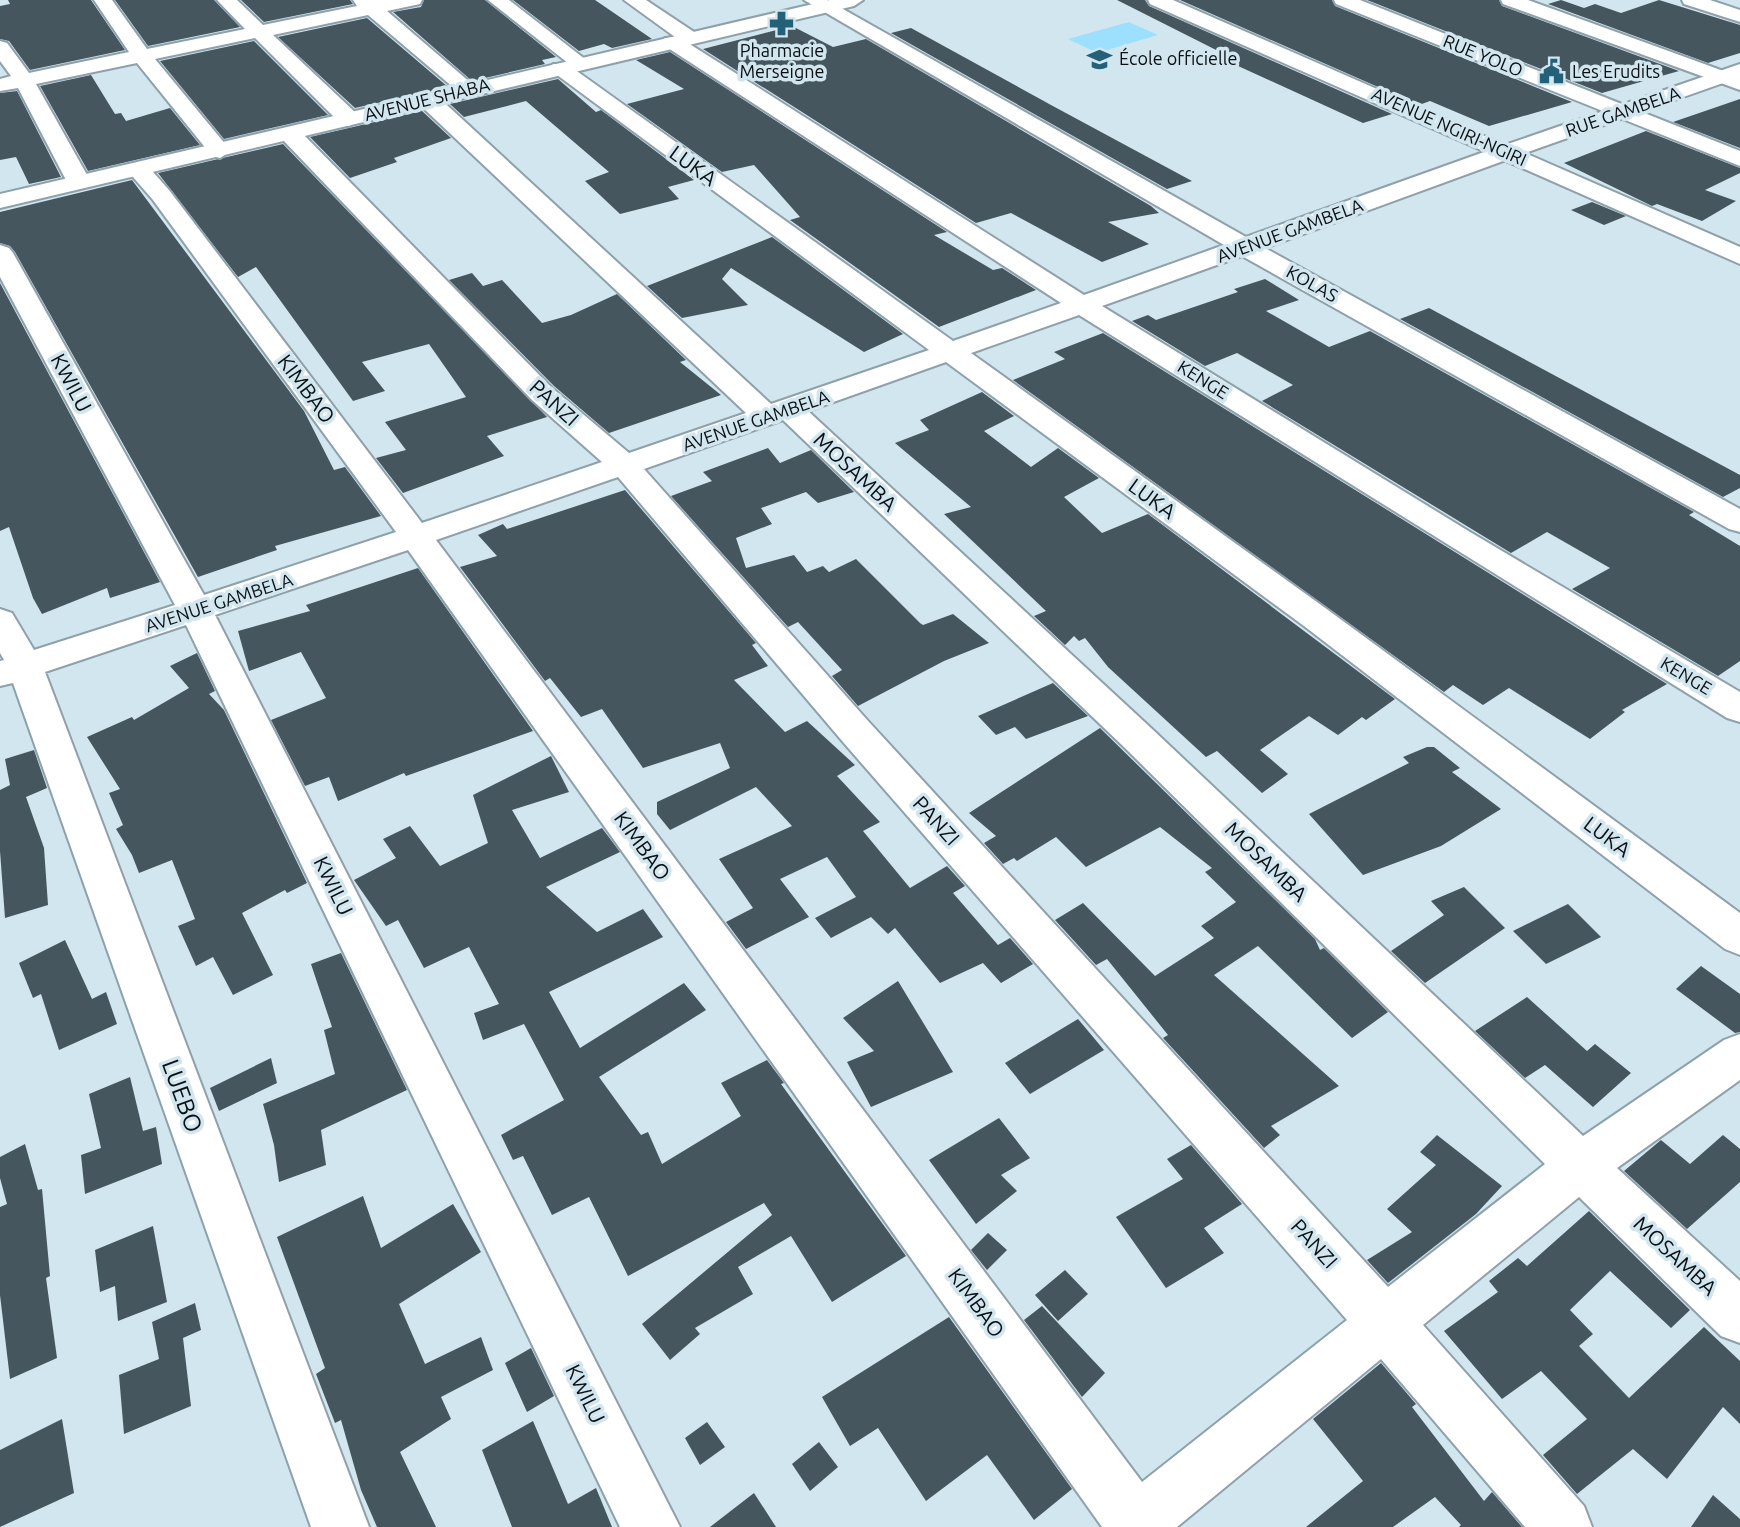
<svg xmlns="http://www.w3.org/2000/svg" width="1740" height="1527" viewBox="0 0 1740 1527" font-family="Ubuntu,sans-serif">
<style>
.green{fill:#9de0fe}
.building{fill:#45565e}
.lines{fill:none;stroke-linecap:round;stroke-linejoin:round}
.minor-casing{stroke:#8ea1aa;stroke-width:4}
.tertiary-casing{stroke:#8ea1aa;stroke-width:4}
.minor{fill:#fff;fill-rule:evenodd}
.tertiary{fill:#fff;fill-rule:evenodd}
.labels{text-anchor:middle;stroke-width:7;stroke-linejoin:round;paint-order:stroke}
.far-poi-label{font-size:18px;fill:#090f12;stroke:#d2e6ef;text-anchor:start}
.far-street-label{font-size:18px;fill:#090f12;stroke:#d2e6ef}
.street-label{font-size:21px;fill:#090f12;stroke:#d2e6ef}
.near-street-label{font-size:24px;fill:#090f12;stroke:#d2e6ef}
</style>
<rect width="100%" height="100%" fill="#d2e6ef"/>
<!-- green -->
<path class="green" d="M 1129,22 L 1158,35 L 1097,53 L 1068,39 Z"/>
<!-- building -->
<g class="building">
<path d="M 8,0 L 91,0 L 125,50 L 30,70 L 9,41 L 0,39 L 0,6 L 10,4 Z"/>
<path d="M 115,0 L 214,0 L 240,27 L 148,46 Z"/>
<path d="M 241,0 L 350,0 L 353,4 L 264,22 Z"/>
<path d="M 424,0 L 485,0 L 556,57 L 542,60 L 545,64 L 472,81 L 393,12 L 421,7 Z"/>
<path d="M 513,0 L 595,0 L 652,39 L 612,48 L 604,44 L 579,51 Z"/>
<path d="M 1117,0 L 1145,0 L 1149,6 L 1392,114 L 1363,123 L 1225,60 L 1232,58 Z"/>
<path d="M 1180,0 L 1332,0 L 1335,6 L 1572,102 L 1489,126 L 1430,101 L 1419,105 Z"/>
<path d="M 1367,0 L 1499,0 L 1502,6 L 1679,71 L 1602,93 Z"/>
<path d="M 1561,0 L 1584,8 L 1595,4 L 1621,13 L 1659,0 L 1740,25 L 1740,53 L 1708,63 L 1548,4 Z"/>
<path d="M 367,18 L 448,87 L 355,108 L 278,37 Z"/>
<path d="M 792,26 L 833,47 L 866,39 L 1151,206 L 1159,213 L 1108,222 L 1149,244 L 1102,262 L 1011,213 L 976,223 L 703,49 Z"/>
<path d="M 911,28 L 1051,105 L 1192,181 L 1167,189 L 891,33 Z"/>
<path d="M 254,41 L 328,115 L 224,139 L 160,61 Z"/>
<path d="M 670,52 L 947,232 L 934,235 L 993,270 L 1002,268 L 1036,290 L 939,327 L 790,220 L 800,217 L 754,165 L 722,172 L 627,104 L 684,89 L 636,60 Z"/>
<path d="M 91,75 L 115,114 L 121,113 L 126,121 L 170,108 L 200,145 L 88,171 L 40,86 Z"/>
<path d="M 558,79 L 596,112 L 601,110 L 694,180 L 668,187 L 679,199 L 620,214 L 585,181 L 609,172 L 526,101 L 464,117 L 450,104 Z"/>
<path d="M 17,91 L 61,177 L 29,184 L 16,157 L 0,160 L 0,93 Z"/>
<path d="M 1740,99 L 1740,148 L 1673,122 Z"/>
<path d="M 422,111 L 451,138 L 394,158 L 397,162 L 350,178 L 310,137 Z"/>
<path d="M 1646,131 L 1740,168 L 1740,173 L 1705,190 L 1736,201 L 1702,221 L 1657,204 L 1652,206 L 1564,163 Z"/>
<path d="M 283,144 L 547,417 L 487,436 L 504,456 L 403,493 L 376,458 L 406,450 L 385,422 L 466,397 L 429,344 L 362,362 L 385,391 L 353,401 L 256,267 L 238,277 L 158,173 Z"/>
<path d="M 132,180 L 304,411 L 334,470 L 345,467 L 381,516 L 275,546 L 277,550 L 198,577 L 15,252 L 10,246 L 0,243 L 0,212 Z"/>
<path d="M 1592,202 L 1626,216 L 1604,225 L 1571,210 Z"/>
<path d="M 772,237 L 903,334 L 864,352 L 731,268 L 722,279 L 748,305 L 682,318 L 647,286 Z"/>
<path d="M 472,273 L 483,286 L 502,280 L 542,323 L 571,315 L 617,294 L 686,360 L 680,362 L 721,395 L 609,433 L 554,386 L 449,280 Z"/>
<path d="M 1265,279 L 1299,300 L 1266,311 L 1329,347 L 1370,331 L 1694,512 L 1689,515 L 1740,546 L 1740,661 L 1718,676 L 1572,589 L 1610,568 L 1547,532 L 1511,553 L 1262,401 L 1293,385 L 1237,353 L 1205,366 L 1132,321 L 1148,315 L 1156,320 L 1238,292 L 1234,289 Z"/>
<path d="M 0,283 L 160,582 L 110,598 L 107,588 L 42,614 L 33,598 L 9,527 L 0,531 Z"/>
<path d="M 1429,308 L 1740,475 L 1740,488 L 1723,497 L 1400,319 Z"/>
<path d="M 1103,333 L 1667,684 L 1622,710 L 1625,712 L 1590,739 L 1509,688 L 1483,705 L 1453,685 L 1444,692 L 1013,380 L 1065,359 L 1054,352 Z"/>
<path d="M 982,392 L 1014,416 L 984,431 L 1031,467 L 1058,448 L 1099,478 L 1064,497 L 1102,533 L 1148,514 L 1395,699 L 1366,720 L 1362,717 L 1338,735 L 1309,716 L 1260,750 L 1288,774 L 1262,793 L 1217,751 L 1206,757 L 1108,667 L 1085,638 L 1079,641 L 1074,636 L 1065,645 L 1034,616 L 1046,611 L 944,514 L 971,507 L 895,443 L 929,430 L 920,420 Z"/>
<path d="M 768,448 L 780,463 L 811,450 L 854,492 L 818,503 L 806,492 L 761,508 L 772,524 L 736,538 L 746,568 L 794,555 L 807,572 L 823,566 L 829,572 L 856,559 L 920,623 L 923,625 L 953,614 L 989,643 L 944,661 L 858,706 L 832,676 L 842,670 L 798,622 L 788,627 L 671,496 L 712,481 L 703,472 Z"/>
<path d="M 625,490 L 756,643 L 752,645 L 768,666 L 734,680 L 785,732 L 807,721 L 855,765 L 837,776 L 880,822 L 863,831 L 910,888 L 947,866 L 965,886 L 953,893 L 998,945 L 1010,938 L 1033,964 L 1001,983 L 983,963 L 940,983 L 895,928 L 888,934 L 871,917 L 831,938 L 815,918 L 856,897 L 827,857 L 780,879 L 809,917 L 746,949 L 726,922 L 753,908 L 719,859 L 792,826 L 756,787 L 670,830 L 657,814 L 657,802 L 730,768 L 720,743 L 643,768 L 602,709 L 581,717 L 550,678 L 545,681 L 460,567 L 497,556 L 478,535 L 503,524 L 507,529 Z"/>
<path d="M 418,568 L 533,731 L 406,776 L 404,773 L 338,801 L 329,777 L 305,786 L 271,720 L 326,698 L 301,652 L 249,671 L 238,631 L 310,611 L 306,605 Z"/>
<path d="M 197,653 L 215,691 L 209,694 L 224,710 L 307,883 L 287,893 L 285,890 L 242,913 L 273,975 L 233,995 L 213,957 L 196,966 L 178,926 L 195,919 L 172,860 L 139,873 L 132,855 L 116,829 L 123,825 L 109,793 L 120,789 L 87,737 L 132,717 L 134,720 L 189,688 L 170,666 Z"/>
<path d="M 1053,683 L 1088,716 L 1026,739 L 1015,727 L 996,735 L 978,716 Z"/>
<path d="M 1100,728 L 1315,939 L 1320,950 L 1324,948 L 1388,1012 L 1352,1038 L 1258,946 L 1214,975 L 1339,1086 L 1271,1126 L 1280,1135 L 1264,1148 L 1163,1038 L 1168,1035 L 1107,959 L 1096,965 L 1055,920 L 1083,903 L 1155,976 L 1214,938 L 1201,926 L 1236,902 L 1205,872 L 1212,868 L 1160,827 L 1086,867 L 1056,837 L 1017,861 L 1014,858 L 1003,864 L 984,843 L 996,836 L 969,813 Z"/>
<path d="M 1427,747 L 1434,747 L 1460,768 L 1452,772 L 1501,809 L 1441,846 L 1363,875 L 1309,814 L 1409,763 L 1403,757 Z"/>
<path d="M 34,750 L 47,788 L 26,797 L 44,848 L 48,905 L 5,918 L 0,851 L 0,790 L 10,785 L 5,759 Z"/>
<path d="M 551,756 L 569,792 L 512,810 L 540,858 L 602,828 L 620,852 L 546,887 L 597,932 L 643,909 L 663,937 L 549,992 L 580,1048 L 684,983 L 706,1010 L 599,1077 L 641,1135 L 648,1132 L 662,1164 L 741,1116 L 721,1083 L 767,1060 L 784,1083 L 781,1084 L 906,1256 L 832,1302 L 791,1236 L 738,1267 L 753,1294 L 695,1328 L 700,1334 L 670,1360 L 642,1324 L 772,1215 L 764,1203 L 628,1276 L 589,1197 L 552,1215 L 523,1156 L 513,1160 L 501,1135 L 564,1100 L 524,1024 L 483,1040 L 474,1013 L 499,1004 L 469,947 L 424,968 L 398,920 L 386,926 L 354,880 L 396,858 L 383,839 L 410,826 L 440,866 L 488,843 L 473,795 Z"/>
<path d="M 1464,887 L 1505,928 L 1425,983 L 1391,951 L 1444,915 L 1431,901 Z"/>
<path d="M 1568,904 L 1601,937 L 1546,964 L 1513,931 Z"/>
<path d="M 65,940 L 92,999 L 106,992 L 117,1024 L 59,1050 L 41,994 L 33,998 L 19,963 Z"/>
<path d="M 341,953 L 407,1090 L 321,1130 L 326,1165 L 279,1182 L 274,1145 L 263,1104 L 335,1074 L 324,1030 L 332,1027 L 311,964 Z"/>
<path d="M 1701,966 L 1740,994 L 1740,1032 L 1735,1033 L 1676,989 Z"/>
<path d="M 898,981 L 953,1072 L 871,1107 L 847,1062 L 874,1051 L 843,1018 Z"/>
<path d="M 1527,997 L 1587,1051 L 1595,1044 L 1631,1073 L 1593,1107 L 1545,1065 L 1525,1078 L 1475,1031 Z"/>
<path d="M 1078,1019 L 1104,1050 L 1030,1094 L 1005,1063 Z"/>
<path d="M 271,1058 L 277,1083 L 219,1111 L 210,1088 Z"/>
<path d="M 130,1077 L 143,1131 L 156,1127 L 162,1164 L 85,1194 L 81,1155 L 101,1148 L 89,1094 Z"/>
<path d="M 999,1118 L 1030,1158 L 1001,1175 L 1017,1191 L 976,1224 L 929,1160 Z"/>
<path d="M 1437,1135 L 1502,1186 L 1476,1214 L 1388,1283 L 1367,1260 L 1412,1232 L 1387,1209 L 1436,1165 L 1420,1152 Z"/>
<path d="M 1723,1135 L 1740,1149 L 1740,1182 L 1687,1229 L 1624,1171 L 1661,1140 L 1690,1164 Z"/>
<path d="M 25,1144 L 38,1190 L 42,1189 L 50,1276 L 46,1278 L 57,1358 L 10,1379 L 0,1295 L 0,1207 L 7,1204 L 0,1178 L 0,1157 Z"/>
<path d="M 1191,1145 L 1242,1204 L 1204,1228 L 1224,1253 L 1166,1288 L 1116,1217 L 1183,1179 L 1167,1159 Z"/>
<path d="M 363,1196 L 381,1248 L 453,1204 L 481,1252 L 399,1304 L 425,1364 L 481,1337 L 493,1370 L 441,1397 L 451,1419 L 400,1452 L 436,1527 L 377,1527 L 361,1490 L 341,1420 L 335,1423 L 316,1374 L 325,1368 L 277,1237 Z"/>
<path d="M 1589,1211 L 1690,1310 L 1671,1328 L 1610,1271 L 1570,1310 L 1593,1334 L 1579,1346 L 1629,1398 L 1704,1327 L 1740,1361 L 1740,1424 L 1723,1407 L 1667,1479 L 1633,1449 L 1577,1494 L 1543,1455 L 1587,1419 L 1541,1371 L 1502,1399 L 1444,1331 L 1498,1292 L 1489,1281 L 1518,1258 L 1527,1266 Z"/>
<path d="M 153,1226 L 167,1302 L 118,1321 L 115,1286 L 100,1292 L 95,1250 Z"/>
<path d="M 988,1233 L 1007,1250 L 987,1270 L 971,1250 Z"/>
<path d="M 1065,1270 L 1088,1294 L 1058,1321 L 1035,1295 Z"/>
<path d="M 195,1303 L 201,1330 L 183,1338 L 191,1406 L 124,1434 L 119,1375 L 159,1359 L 152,1322 Z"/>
<path d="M 1042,1306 L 1105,1373 L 1082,1397 L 1024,1320 Z"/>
<path d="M 949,1317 L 1072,1489 L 1034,1520 L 987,1455 L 926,1501 L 878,1428 L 850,1446 L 822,1397 Z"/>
<path d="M 531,1348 L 554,1396 L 527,1412 L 505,1363 Z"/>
<path d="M 1381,1363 L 1416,1404 L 1412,1407 L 1484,1501 L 1492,1492 L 1522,1527 L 1459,1527 L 1461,1525 L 1435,1497 L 1393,1527 L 1306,1527 L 1363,1481 L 1313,1419 Z"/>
<path d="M 62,1419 L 74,1493 L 0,1527 L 0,1450 Z"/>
<path d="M 533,1421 L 568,1504 L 596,1488 L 612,1527 L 512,1527 L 482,1450 Z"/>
<path d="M 707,1422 L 725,1447 L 700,1465 L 685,1438 Z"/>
<path d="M 819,1442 L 838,1467 L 810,1491 L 792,1464 Z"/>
<path d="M 754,1493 L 776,1527 L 710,1527 Z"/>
<path d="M 1713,1495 L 1740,1519 L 1740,1527 L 1691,1527 Z"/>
</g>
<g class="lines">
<defs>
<g id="minor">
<path d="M 94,0 L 112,0 L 147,49 L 245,29 L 217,0 L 237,0 L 263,25 L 357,6 L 353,0 L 422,0 L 420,4 L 387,11 L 479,90 L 468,96 L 461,94 L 368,15 L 273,35 L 357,114 L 360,119 L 349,126 L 341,124 L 255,38 L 155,59 L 231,151 L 220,158 L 212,156 L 137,63 L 36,84 L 91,182 L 87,187 L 71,187 L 67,182 L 18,88 L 0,91 L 0,79 L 11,76 L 0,61 L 0,41 L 7,43 L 29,73 L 129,52 Z"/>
<path d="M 488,0 L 509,0 L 590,63 L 587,67 L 573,67 Z"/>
<path d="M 624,0 L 646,0 L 697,34 L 700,38 L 697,42 L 688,43 L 1084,295 L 1224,245 L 804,0 L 827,0 L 1246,237 L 1498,147 L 1506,145 L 1517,152 L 1514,157 L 1265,248 L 1740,509 L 1740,532 L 1729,529 L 1242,256 L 1102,306 L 1470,532 L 1740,692 L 1740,722 L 1727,718 L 1079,315 L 971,353 L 1328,610 L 1740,913 L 1740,955 L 1725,949 L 1304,626 L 946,362 L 808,411 L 1151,728 L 1583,1136 L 1724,1040 L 1740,1034 L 1740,1080 L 1617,1168 L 1740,1281 L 1740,1343 L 1721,1336 L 1579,1197 L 1423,1325 L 1584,1506 L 1592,1527 L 1525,1527 L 1381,1359 L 1177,1527 L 1102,1527 L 408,550 L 215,615 L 680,1527 L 620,1527 L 186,625 L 45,672 L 369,1527 L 311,1527 L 13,683 L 0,686 L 0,661 L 4,660 L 0,653 L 0,609 L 12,613 L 34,650 L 175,605 L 0,277 L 0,245 L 9,248 L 13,253 L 204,595 L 396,532 L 153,200 L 126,169 L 130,164 L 146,164 L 169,190 L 422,523 L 602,462 L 532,400 L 282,139 L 279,134 L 282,129 L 298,129 L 552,388 L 629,453 L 746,413 L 420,105 L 417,100 L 420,95 L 436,95 L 771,404 L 929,350 L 553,72 L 550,68 L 553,64 L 567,64 L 953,341 L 1061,303 L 665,46 L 662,42 L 665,38 L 675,37 ZM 783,420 L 1125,748 L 1545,1164 L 1388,1287 L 869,722 L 644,469 ZM 618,477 L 843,742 L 1347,1320 L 1142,1482 L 436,540 Z"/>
<path d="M 1334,0 L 1360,0 L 1740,151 L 1740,166 L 1336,4 Z"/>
<path d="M 1501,0 L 1528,0 L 1740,77 L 1740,90 L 1503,4 Z"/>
<path d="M 1682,0 L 1710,0 L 1740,10 L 1740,22 L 1684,4 Z"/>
</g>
<g id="tertiary">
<path d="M 830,0 L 863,0 L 854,6 L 0,208 L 0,194 Z"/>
<path d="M 1148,0 L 1173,0 L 1505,145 L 1740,64 L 1740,77 L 1525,153 L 1740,247 L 1740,264 L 1150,4 Z"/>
</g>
</defs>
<!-- minor casing -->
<use href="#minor" class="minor-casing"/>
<!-- tertiary casing -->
<use href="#tertiary" class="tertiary-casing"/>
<!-- minor -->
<use href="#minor" class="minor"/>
<!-- tertiary -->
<use href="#tertiary" class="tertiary"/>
</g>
<!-- icons -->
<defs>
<symbol id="pharmacy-bare" viewBox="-9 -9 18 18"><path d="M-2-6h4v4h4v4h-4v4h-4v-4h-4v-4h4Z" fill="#246078" stroke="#d2e6ef" stroke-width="2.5" paint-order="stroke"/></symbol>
<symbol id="school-bare" viewBox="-9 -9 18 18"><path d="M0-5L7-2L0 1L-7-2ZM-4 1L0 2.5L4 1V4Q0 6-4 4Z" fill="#246078" stroke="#d2e6ef" stroke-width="2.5" paint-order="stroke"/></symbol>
<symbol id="civic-bare" viewBox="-9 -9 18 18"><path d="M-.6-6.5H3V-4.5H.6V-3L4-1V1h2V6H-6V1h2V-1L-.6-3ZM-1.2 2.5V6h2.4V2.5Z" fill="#246078" stroke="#d2e6ef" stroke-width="2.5" paint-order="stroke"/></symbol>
</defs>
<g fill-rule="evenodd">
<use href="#pharmacy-bare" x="764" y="6" width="35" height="35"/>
<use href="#school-bare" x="1082" y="42" width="35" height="35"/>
<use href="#civic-bare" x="1534" y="54" width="35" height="35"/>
</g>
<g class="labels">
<!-- far-poi labels -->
<g class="far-poi-label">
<text x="782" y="57" text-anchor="middle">Pharmacie<tspan x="782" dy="21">Merseigne</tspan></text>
<text x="1119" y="65">École officielle</text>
<text x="1572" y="78">Les Erudits</text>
</g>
<!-- far-street labels -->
<g class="far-street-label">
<text transform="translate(1483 56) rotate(22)" y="6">RUE YOLO</text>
<text transform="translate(427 100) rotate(-14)" y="6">AVENUE SHABA</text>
<text transform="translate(1623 112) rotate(-19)" y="6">RUE GAMBELA</text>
<text transform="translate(1449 127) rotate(24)" y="6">AVENUE NGIRI-NGIRI</text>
<text transform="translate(1290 231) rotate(-20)" y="6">AVENUE GAMBELA</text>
<text transform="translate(1312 284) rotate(29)" y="6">KOLAS</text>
<text transform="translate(1203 380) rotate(32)" y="6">KENGE</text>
<text transform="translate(756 421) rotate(-19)" y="6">AVENUE GAMBELA</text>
<text transform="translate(219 603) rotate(-18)" y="6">AVENUE GAMBELA</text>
<text transform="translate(1686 676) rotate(31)" y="6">KENGE</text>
</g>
<!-- street labels -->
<g class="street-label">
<text transform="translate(693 166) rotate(36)" y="7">LUKA</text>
<text transform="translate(71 383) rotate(62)" y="7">KWILU</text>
<text transform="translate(306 389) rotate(53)" y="7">KIMBAO</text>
<text transform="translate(554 403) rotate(42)" y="7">PANZI</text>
<text transform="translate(855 472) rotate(43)" y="7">MOSAMBA</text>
<text transform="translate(1152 499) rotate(36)" y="7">LUKA</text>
<text transform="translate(936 821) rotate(48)" y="7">PANZI</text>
<text transform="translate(1607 837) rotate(37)" y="7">LUKA</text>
<text transform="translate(642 846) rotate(54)" y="7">KIMBAO</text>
<text transform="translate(1266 862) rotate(44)" y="7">MOSAMBA</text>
<text transform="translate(333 886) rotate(64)" y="7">KWILU</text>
<text transform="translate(1314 1244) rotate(48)" y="7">PANZI</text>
<text transform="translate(1675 1256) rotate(43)" y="7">MOSAMBA</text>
<text transform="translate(976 1303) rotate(54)" y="7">KIMBAO</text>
<text transform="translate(585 1394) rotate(64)" y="7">KWILU</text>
</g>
<!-- near-street labels -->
<g class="near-street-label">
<text transform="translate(182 1096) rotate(70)" y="8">LUEBO</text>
</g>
</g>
</svg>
